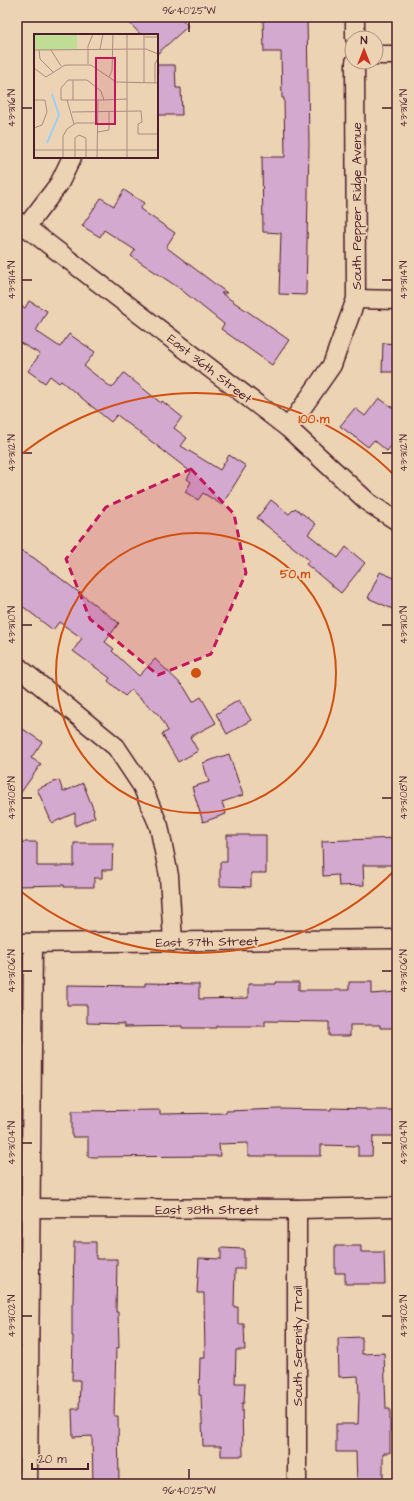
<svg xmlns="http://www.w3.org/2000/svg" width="414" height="1501" viewBox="0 0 414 1501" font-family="'Architects Daughter',sans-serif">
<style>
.building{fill:#d3a9cf;stroke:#4a1f2b}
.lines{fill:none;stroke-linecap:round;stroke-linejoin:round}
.minor-casing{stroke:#4a1f2b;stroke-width:21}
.minor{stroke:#ecd3b4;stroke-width:18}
.marked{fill:#c2185b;fill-opacity:0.2;stroke:#c2185b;stroke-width:3;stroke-dasharray:8 5;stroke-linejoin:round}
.ticks{fill:none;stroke:#4a1f2b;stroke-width:1.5}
.ring{fill:none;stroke:#d05011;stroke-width:2}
.labels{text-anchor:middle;stroke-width:3.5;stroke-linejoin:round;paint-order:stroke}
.street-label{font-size:13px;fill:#4a1f2b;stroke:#ecd3b4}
.inset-river{fill:none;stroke:#a0cefb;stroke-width:2}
.inset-road{fill:none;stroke:#ab8b7d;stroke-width:1}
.view{fill:#c2185b;fill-opacity:0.15;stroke:#c2185b;stroke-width:2}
.inset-edge{fill:none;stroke:#4a1f2b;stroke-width:2}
.centre{fill:#d05011;stroke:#ecd3b4;stroke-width:2}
.ring-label{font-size:12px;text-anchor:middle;font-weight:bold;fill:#d05011;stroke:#ecd3b4;stroke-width:3.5;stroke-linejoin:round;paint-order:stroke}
.neatline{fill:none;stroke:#4a1f2b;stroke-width:1.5}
.ticks-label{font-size:10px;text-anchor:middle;fill:#4a1f2b}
</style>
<rect width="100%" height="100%" fill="#ecd3b4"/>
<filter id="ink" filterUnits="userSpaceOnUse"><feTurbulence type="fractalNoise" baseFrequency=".025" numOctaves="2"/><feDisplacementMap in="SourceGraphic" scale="8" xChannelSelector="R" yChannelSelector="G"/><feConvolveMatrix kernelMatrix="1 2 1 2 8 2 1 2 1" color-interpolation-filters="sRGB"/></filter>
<g filter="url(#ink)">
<!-- building -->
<g class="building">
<path d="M 124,17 L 180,17 L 188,26 L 157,54 L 157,35 L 141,35 Z"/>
<path d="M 263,17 L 307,17 L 309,144 L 306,295 L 279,294 L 281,233 L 263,232 L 262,157 L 285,157 L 284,98 L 282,98 L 281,52 L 264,52 Z"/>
<path d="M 157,65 L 175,65 L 176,88 L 181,88 L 182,115 L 157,115 Z"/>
<path d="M 124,190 L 144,203 L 140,209 L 175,233 L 166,247 L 227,293 L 221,293 L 289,340 L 272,365 L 221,329 L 224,324 L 179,288 L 131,256 L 135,250 L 104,230 L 100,237 L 82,226 L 101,198 L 114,206 Z"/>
<path d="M 29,301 L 47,311 L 36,331 L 60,347 L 69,334 L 95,352 L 84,366 L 112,388 L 124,373 L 161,403 L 162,401 L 182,417 L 174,428 L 187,438 L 181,446 L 220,470 L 229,455 L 246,466 L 222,505 L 203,493 L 198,500 L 185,492 L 191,482 L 187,479 L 191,472 L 117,415 L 111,422 L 61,381 L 59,383 L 50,376 L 45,383 L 28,371 L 40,354 L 17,341 L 17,303 L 25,308 Z"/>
<path d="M 383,343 L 397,344 L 397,372 L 382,372 Z"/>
<path d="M 379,398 L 397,411 L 397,439 L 387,451 L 374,440 L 368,447 L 340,426 L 355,408 L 365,416 Z"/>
<path d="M 271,500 L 289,514 L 295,508 L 316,524 L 308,534 L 338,558 L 346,547 L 365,563 L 341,593 L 306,564 L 309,560 L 257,518 Z"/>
<path d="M 17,548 L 34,558 L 119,623 L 105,642 L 114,649 L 112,651 L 139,676 L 155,659 L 184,687 L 193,702 L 201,697 L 216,723 L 190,737 L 198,751 L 178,762 L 162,734 L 168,731 L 160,716 L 131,690 L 125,696 L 108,681 L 110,678 L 73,651 L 82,638 L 59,622 L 53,630 L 17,602 Z"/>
<path d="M 380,572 L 397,579 L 397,611 L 368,598 Z"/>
<path d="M 239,700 L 251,720 L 227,734 L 216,714 Z"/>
<path d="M 17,725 L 42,742 L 31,758 L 41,764 L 17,798 Z"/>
<path d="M 229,754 L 243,795 L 222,802 L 226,814 L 203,822 L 192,787 L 209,782 L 203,763 Z"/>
<path d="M 59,780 L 63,792 L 83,783 L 94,811 L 93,812 L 95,817 L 75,826 L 75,813 L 52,823 L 37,789 Z"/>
<path d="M 227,835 L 266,835 L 266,873 L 251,873 L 251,887 L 220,886 L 220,862 L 227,862 Z"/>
<path d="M 397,838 L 397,865 L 363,865 L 364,885 L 339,886 L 338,875 L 323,876 L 322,841 Z"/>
<path d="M 17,842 L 37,842 L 37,866 L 74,866 L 74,843 L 113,843 L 112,870 L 102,870 L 102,878 L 94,878 L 94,887 L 64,887 L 64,885 L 17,886 Z"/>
<path d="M 276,982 L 299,982 L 299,990 L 349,990 L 349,982 L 372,982 L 372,994 L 397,992 L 397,1028 L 380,1028 L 380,1025 L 350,1025 L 350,1036 L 329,1036 L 329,1022 L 265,1021 L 265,1026 L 216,1026 L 216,1028 L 182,1028 L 182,1026 L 124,1027 L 124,1024 L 87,1023 L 87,1005 L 67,1005 L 67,985 L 145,986 L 145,983 L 199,984 L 199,999 L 248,998 L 248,984 L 276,984 Z"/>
<path d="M 331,1108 L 366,1109 L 366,1110 L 397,1110 L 397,1136 L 373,1136 L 372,1156 L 358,1156 L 358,1146 L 321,1145 L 321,1156 L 248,1156 L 248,1143 L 219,1144 L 220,1156 L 88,1157 L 88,1137 L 72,1137 L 72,1111 L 160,1110 L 160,1114 L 226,1113 L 226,1111 L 280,1109 L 331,1110 Z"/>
<path d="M 74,1242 L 96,1242 L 96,1259 L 117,1259 L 116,1312 L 118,1312 L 119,1348 L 116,1348 L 114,1416 L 118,1416 L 119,1484 L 93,1484 L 92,1436 L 73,1437 L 72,1409 L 79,1409 L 80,1380 L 72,1380 L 73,1336 L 72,1336 L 72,1304 L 73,1304 Z"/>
<path d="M 335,1246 L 361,1246 L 361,1252 L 384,1252 L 385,1284 L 345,1284 L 345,1273 L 335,1273 Z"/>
<path d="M 221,1248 L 244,1249 L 244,1269 L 235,1269 L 234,1307 L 238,1307 L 238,1324 L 244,1324 L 245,1350 L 236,1350 L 235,1383 L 245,1383 L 244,1403 L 242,1403 L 243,1456 L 221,1456 L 221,1446 L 203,1446 L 201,1395 L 199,1395 L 200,1358 L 205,1358 L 204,1293 L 197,1293 L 199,1258 L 221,1259 Z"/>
<path d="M 362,1337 L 362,1354 L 384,1353 L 386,1409 L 390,1409 L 390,1453 L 383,1453 L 383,1484 L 357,1484 L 356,1452 L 336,1452 L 336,1424 L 358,1424 L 359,1394 L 358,1376 L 339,1377 L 338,1338 Z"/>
</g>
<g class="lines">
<defs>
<g id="minor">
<path d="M 355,17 L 355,38"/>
<path d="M 376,55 L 397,55"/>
<path d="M 17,221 L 26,227 L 288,428 L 369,503 L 397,521"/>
<path d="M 26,227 L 59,184 L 72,157"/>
<path d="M 356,299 L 397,300"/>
<path d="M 288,428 L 332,365 L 356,299 L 355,62"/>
<path d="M 17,666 L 116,747 L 142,786 L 159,826 L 169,876 L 173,942"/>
<path d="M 17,943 L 397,939"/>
<path d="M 18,1208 L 297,1209 L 397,1207"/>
<path d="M 28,1484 L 33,943"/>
<path d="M 297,1484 L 297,1209"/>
</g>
</defs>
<!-- minor casing -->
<use href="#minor" class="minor-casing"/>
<!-- minor -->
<use href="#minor" class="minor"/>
</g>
</g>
<!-- marked area -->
<path class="marked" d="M 191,469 L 234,514 L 246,573 L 211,654 L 158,675 L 90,619 L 66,559 L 106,507 Z"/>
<!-- ticks -->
<path class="ticks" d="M 189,22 L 189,32M 22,108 L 32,108M 382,108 L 392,108M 22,280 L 32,280M 382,280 L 392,280M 22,453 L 32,453M 382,453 L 392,453M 22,625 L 32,625M 382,625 L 392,625M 22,798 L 32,798M 382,798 L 392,798M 22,971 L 32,971M 382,971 L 392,971M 22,1143 L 32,1143M 382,1143 L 392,1143M 22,1316 L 32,1316M 382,1316 L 392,1316M 189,1469 L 189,1479"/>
<!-- distance rings -->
<g class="ring">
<circle cx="196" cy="673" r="140"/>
<path d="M396 869A280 280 0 0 1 18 889M18 457A280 280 0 0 1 396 477"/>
</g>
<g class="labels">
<!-- street labels -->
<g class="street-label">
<text transform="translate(356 206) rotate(-90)" y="5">South Pepper Ridge Avenue</text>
<text transform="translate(210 368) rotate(38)" y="5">East 36th Street</text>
<text transform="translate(207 941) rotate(-1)" y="5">East 37th Street</text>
<text x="207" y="1214">East 38th Street</text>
<text transform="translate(297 1346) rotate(-90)" y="5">South Serenity Trail</text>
</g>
</g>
<!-- overview -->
<g transform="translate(34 34)">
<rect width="124" height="124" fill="#ecd3b4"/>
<path d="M 43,0 L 43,15 L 0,16 L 1,1 Z" fill="#c0dd95"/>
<path class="inset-river" d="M 13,109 L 25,81 L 18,60"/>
<path class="inset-road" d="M 93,0 L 93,124M 110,0 L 110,49M 111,3 L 124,3M 66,15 L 69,0M 0,16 L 112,15 L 124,20M 5,16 L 6,25 L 19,38M 17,16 L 27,32M 54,30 L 54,12 L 59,0M 0,34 L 12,43 L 31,31 L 57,31 L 82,48 L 124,49M 75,43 L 78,37 L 79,0M 39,46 L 39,66M 121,49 L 121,30 L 124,24M 0,66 L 11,66 L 13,78 L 8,91 L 0,94M 33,66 L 40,90M 70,66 L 67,57 L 53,46 L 34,46 L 27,54 L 27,66 L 70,66 L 93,65M 38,78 L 107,77 L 108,88 L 104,90 L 104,100 L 124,100M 64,98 L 75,96 L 75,77M 0,116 L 93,116M 93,116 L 124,116M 29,124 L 29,102 L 33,95 L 42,89 L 63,89M 41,124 L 41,104 L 45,101 L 52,104 L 52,124M 63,124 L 64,66"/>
<path class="view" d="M 62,24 L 81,24 L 81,90 L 62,90 Z"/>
<rect width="124" height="124" class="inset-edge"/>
</g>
<circle cx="196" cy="673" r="6" class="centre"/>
<g class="ring-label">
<text x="314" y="423">100 m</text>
<text x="295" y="578">50 m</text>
</g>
<!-- margin -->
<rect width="414" height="1501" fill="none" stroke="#ecd3b4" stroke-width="44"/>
<!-- north arrow -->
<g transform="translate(364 50)"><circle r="19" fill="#ecd3b4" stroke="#ab8b7d"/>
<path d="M0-3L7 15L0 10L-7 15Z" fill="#c8321e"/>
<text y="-6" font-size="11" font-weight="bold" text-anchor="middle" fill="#4a1f2b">N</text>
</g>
<!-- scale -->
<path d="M32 1463v6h56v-6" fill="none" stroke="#4a1f2b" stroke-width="2"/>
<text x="38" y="1463" font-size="12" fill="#4a1f2b" stroke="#ecd3b4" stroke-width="3" paint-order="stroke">20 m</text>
<rect x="22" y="22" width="370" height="1457" class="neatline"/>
<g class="ticks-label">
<text x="189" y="14">96°40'25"W</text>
<text transform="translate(11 108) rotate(-90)" y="4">43°31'16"N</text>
<text transform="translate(403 108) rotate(-90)" y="4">43°31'16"N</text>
<text transform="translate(11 280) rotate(-90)" y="4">43°31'14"N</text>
<text transform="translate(403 280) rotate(-90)" y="4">43°31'14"N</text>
<text transform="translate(11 453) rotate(-90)" y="4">43°31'12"N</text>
<text transform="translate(403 453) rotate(-90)" y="4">43°31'12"N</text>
<text transform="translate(11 625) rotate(-90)" y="4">43°31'10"N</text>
<text transform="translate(403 625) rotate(-90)" y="4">43°31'10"N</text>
<text transform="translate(11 798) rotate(-90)" y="4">43°31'08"N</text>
<text transform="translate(403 798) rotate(-90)" y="4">43°31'08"N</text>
<text transform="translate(11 971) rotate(-90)" y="4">43°31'06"N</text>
<text transform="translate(403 971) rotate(-90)" y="4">43°31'06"N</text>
<text transform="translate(11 1143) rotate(-90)" y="4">43°31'04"N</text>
<text transform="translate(403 1143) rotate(-90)" y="4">43°31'04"N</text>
<text transform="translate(11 1316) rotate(-90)" y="4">43°31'02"N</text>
<text transform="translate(403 1316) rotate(-90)" y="4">43°31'02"N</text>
<text x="189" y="1494">96°40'25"W</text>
</g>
</svg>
